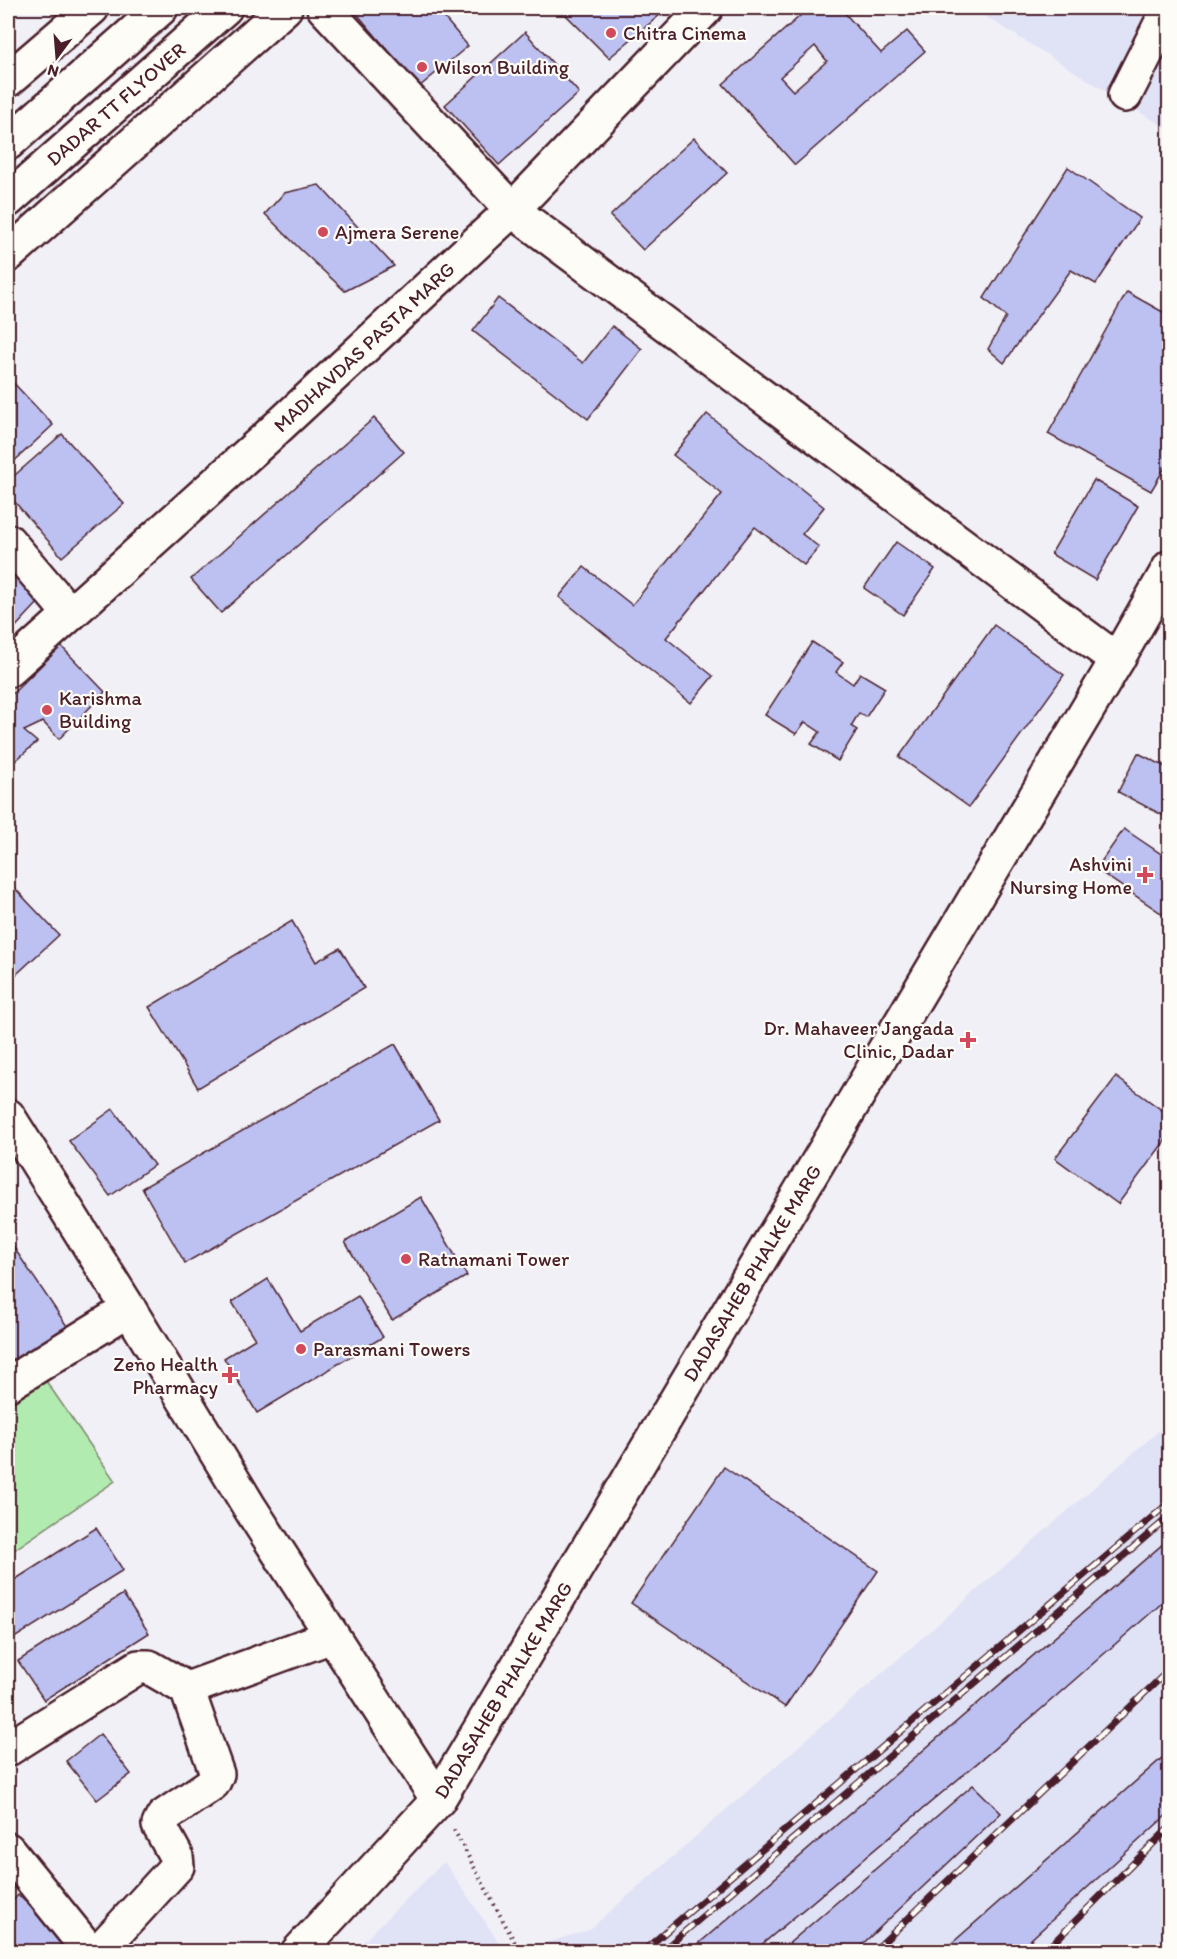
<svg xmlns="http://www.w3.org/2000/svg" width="1177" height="1959" viewBox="0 0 1177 1959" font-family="Itim,sans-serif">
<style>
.built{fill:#e0e2f5}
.green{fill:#b2ebaf;stroke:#7e856d;stroke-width:1.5}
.building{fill:#bcc1f2;stroke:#4a1f2b;stroke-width:1.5;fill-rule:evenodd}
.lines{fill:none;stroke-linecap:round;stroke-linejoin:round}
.minor-casing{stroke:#4a1f2b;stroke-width:38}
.highway-casing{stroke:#4a1f2b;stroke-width:38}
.path{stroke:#4a1f2b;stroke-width:4;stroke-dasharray:1.5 4.5;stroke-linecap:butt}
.minor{stroke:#fdfcf7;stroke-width:33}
.highway{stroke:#fdfcf7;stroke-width:33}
.rail-casing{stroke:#4a1f2b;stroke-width:7}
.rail{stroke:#fdfcf7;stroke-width:4.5;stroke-dasharray:14;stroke-linecap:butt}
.poi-dot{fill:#d1495b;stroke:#fdfcf7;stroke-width:2}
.labels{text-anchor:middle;stroke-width:4.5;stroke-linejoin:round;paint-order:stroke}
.poi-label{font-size:20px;fill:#4a1f2b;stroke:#fdfcf7;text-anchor:start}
.street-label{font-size:20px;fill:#4a1f2b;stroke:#fdfcf7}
</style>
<rect width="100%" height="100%" fill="#f0f0f6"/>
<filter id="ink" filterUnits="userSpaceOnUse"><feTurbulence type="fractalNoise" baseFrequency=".0167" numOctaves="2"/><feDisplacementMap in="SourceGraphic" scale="12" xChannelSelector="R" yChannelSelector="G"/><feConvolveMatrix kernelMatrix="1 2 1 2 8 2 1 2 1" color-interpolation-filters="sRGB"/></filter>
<g filter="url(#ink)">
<!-- built -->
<g class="built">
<path d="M 972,8 L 1169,8 L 1169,130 Z"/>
<path d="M 1169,1422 L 1169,1951 L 516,1952 L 589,1930 Z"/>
<path d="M 444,1862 L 505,1951 L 354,1951 Z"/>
</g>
<!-- green -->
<path class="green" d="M 24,1349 L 115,1481 L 8,1554 L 8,1360 Z"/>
<!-- building -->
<g class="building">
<path d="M 352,8 L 436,8 L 468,46 L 419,87 Z"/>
<path d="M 559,8 L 668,8 L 609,58 Z"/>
<path d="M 809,8 L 840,8 L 881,53 L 907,31 L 925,51 L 795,165 L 723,84 ZM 815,46 L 827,61 L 793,91 L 780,77 Z"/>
<path d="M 525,32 L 579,93 L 499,165 L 445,105 Z"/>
<path d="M 694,138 L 727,173 L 643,250 L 610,216 Z"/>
<path d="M 1068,167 L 1140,218 L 1096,284 L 1071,270 L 1004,363 L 988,349 L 1006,317 L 984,298 Z"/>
<path d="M 319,185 L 394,266 L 345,291 L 301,250 L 265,214 L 284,193 Z"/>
<path d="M 1127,292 L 1170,316 L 1170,459 L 1151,491 L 1048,434 Z"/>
<path d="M 498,298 L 583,363 L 612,326 L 642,349 L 588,419 L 473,331 Z"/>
<path d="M 8,377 L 53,425 L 8,467 Z"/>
<path d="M 707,414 L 824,507 L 802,534 L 819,547 L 804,565 L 755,527 L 666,638 L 713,676 L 691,703 L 559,597 L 584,567 L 632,605 L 722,494 L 673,455 Z"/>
<path d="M 374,418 L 404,452 L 221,613 L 191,579 Z"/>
<path d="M 62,434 L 124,504 L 62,557 L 8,494 L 8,481 Z"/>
<path d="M 1094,480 L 1138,506 L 1095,580 L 1051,554 Z"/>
<path d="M 896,542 L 935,569 L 903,615 L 864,588 Z"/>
<path d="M 8,560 L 38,603 L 8,635 Z"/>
<path d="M 994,625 L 1064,675 L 969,807 L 899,757 Z"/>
<path d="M 812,642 L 843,662 L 836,672 L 853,684 L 860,673 L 885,688 L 866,717 L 859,713 L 851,726 L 857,730 L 838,761 L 811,744 L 820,732 L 805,722 L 796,734 L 765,715 Z"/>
<path d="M 61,646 L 105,692 L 59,739 L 43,722 L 24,731 L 37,742 L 8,767 L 8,698 Z"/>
<path d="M 1138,753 L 1170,769 L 1170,819 L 1118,792 Z"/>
<path d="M 1124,829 L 1170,860 L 1170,919 L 1096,869 Z"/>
<path d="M 8,881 L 59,935 L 8,982 Z"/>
<path d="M 292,921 L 316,962 L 340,948 L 364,988 L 198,1088 L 149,1007 Z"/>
<path d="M 395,1044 L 439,1120 L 185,1263 L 142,1188 Z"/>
<path d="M 1116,1077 L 1170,1116 L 1170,1134 L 1118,1204 L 1055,1158 Z"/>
<path d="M 113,1109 L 154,1165 L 110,1196 L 69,1141 Z"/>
<path d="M 421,1197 L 467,1276 L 392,1320 L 345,1242 Z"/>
<path d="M 8,1239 L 71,1332 L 8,1375 Z"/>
<path d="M 268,1279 L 300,1331 L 358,1296 L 383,1337 L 257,1413 L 224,1358 L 255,1339 L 232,1302 Z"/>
<path d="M 724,1467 L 878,1571 L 785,1707 L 631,1603 Z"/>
<path d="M 96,1528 L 123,1570 L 8,1642 L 8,1584 Z"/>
<path d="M 1170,1538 L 1170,1596 L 1039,1711 L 753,1952 L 689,1952 Z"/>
<path d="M 123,1594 L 149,1633 L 44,1700 L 18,1661 Z"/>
<path d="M 100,1734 L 131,1774 L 97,1800 L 66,1761 Z"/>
<path d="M 1170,1751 L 1170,1812 L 1017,1952 L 942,1952 Z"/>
<path d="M 973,1785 L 1001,1813 L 854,1952 L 779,1952 Z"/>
<path d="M 18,1895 L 80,1952 L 8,1952 L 8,1906 Z"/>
</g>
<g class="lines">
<defs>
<g id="minor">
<path d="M 324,8 L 512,210 L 1117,660"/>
<path d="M 1125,95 L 1169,8"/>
<path d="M 8,541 L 70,614"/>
<path d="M 8,670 L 265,439 L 512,210 L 706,8"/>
<path d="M 8,1116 L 129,1309 L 250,1508 L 438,1800"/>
<path d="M 8,1384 L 129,1309"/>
<path d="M 187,1689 L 332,1636"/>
<path d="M 8,1749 L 138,1667 L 149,1667 L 187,1689 L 217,1774 L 213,1783 L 163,1817 L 159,1825 L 176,1856 L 177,1866 L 101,1949 L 87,1948 L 8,1850"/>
<path d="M 298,1952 L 438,1800 L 1117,660 L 1170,567"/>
</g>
<g id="highway">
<path d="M 8,80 L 92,8"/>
<path d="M 8,143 L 161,8"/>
<path d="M 8,200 L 225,8"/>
<path d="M 8,255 L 285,8"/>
</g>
</defs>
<!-- minor casing -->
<use href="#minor" class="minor-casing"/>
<!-- highway casing -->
<use href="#highway" class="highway-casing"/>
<!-- path -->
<path class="path" d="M 454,1830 L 520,1952"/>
<!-- minor -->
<use href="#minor" class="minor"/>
<!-- highway -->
<use href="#highway" class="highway"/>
<defs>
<g id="rail">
<path d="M 642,1952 L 1170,1502"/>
<path d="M 661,1952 L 1170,1516"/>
<path d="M 873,1952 L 1170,1669"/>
<path d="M 1044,1952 L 1170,1827"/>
</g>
</defs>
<!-- rail casing -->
<use href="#rail" class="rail-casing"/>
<!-- rail -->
<use href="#rail" class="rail"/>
</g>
</g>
<!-- markers -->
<g class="poi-dot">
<circle cx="611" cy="33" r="6"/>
<circle cx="422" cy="67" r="6"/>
<circle cx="323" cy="232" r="6"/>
<circle cx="47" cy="710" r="6"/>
<path d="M1142 866h6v6h6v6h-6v6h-6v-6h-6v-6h6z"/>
<path d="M965 1031h6v6h6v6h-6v6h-6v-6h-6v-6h6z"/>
<circle cx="406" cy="1259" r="6"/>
<circle cx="301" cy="1349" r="6"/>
<path d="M227 1366h6v6h6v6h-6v6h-6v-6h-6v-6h6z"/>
</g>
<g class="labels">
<!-- poi labels -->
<g class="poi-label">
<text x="623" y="40">Chitra Cinema</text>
<text x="434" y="74">Wilson Building</text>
<text x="335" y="239">Ajmera Serene</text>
<text x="59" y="705">Karishma<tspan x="59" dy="23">Building</tspan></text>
<text x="1132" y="871" text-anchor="end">Ashvini<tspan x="1132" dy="23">Nursing Home</tspan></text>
<text x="954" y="1035" text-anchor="end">Dr. Mahaveer Jangada<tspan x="954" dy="23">Clinic, Dadar</tspan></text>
<text x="418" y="1266">Ratnamani Tower</text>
<text x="313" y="1356">Parasmani Towers</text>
<text x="218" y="1371" text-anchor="end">Zeno Health<tspan x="218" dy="23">Pharmacy</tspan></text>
</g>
<!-- street labels -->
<g class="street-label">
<text transform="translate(116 104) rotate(-41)" y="7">DADAR TT FLYOVER</text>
<text transform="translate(364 347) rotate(-43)" y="7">MADHAVDAS PASTA MARG</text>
<text transform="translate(752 1273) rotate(-59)" y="7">DADASAHEB PHALKE MARG</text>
<text transform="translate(503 1690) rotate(-59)" y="7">DADASAHEB PHALKE MARG</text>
</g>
</g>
<!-- margin -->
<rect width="1177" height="1959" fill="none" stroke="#fdfcf7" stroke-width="30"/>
<rect x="15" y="15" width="1147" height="1929" fill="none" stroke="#4a1f2b" stroke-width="2" filter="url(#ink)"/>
<!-- north arrow -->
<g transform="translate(57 57) rotate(196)" stroke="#fdfcf7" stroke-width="4.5" paint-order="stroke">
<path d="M0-4.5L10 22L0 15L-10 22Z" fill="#4a1f2b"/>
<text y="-9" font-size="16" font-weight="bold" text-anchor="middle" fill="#4a1f2b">N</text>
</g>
</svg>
